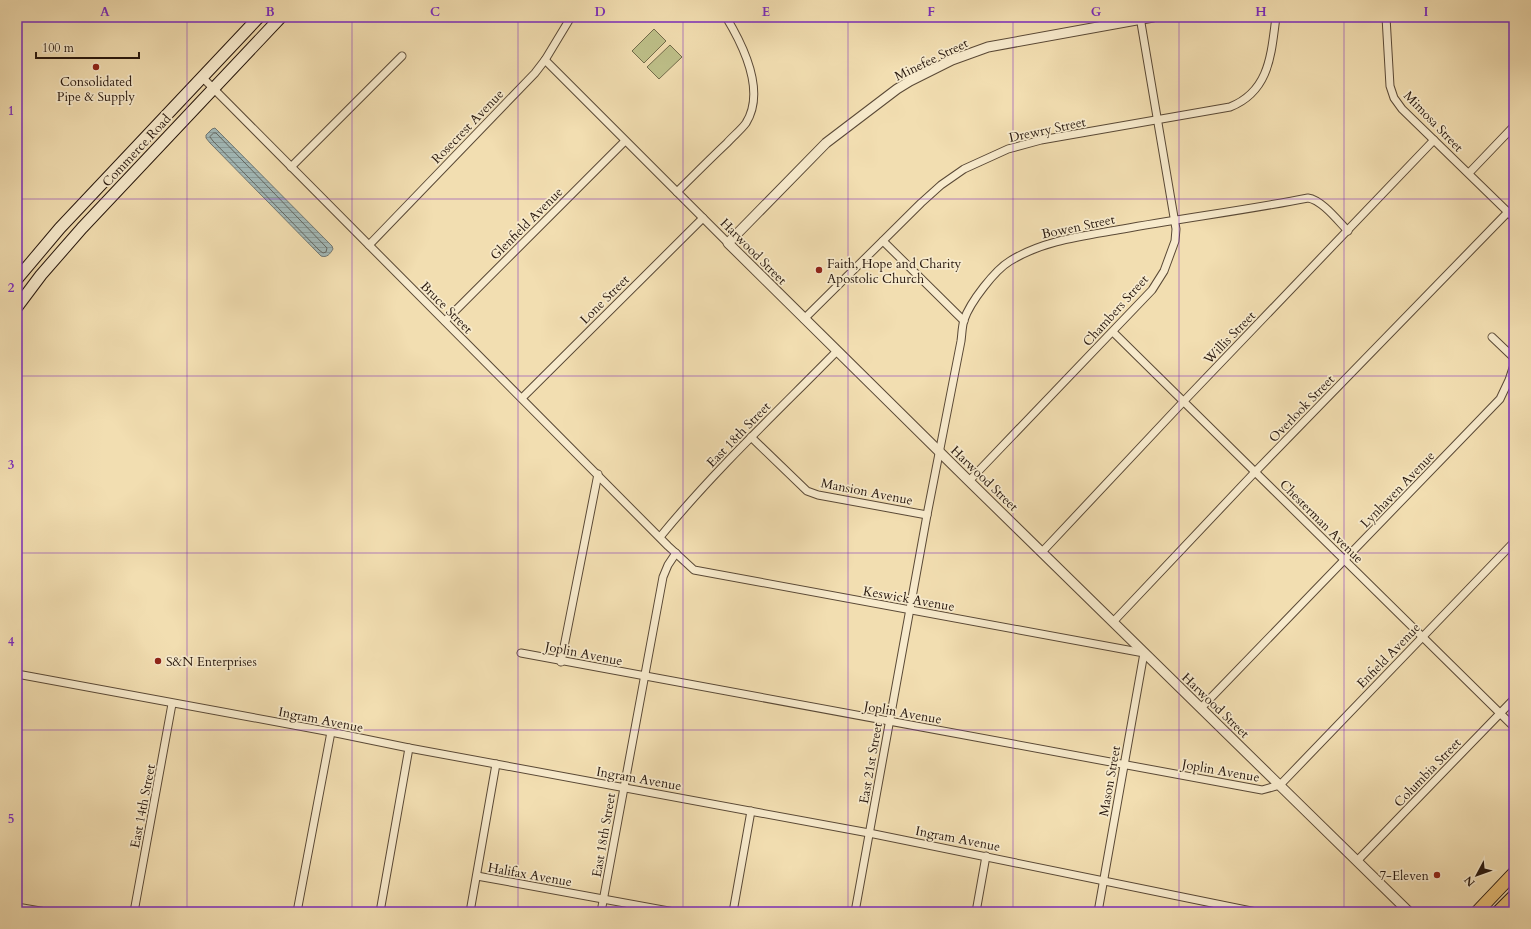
<svg xmlns="http://www.w3.org/2000/svg" width="1531" height="929" viewBox="0 0 1531 929" font-family="Cardo,serif">
<style>
.garden{fill:#bec089;stroke:#726c4b}
.water{fill:url(#water-rules);stroke:#717874}
.lines{fill:none;stroke-linecap:round;stroke-linejoin:round}
.shore{stroke:#646862;stroke-width:1}
.minor-casing{stroke:#5a4936;stroke-width:9}
.tertiary-casing{stroke:#5a4936;stroke-width:11}
.secondary-casing{stroke:#27170d;stroke-width:13}
.primary-casing{stroke:#27170d;stroke-width:14}
.minor{stroke:#f7eacc;stroke-width:7}
.tertiary{stroke:#f7eacc;stroke-width:9}
.secondary{stroke:#f7eacc;stroke-width:11}
.primary{stroke:#e9bf78;stroke-width:12}
.grid{fill:none;stroke:#7b2cbf;stroke-width:1;stroke-opacity:0.55}
.poi-dot{fill:#8f2418;stroke:#f7eacc;stroke-width:1.5}
.labels{text-anchor:middle;stroke-width:3.5;stroke-linejoin:round;paint-order:stroke}
.street-label{font-size:13px;fill:#27170d;stroke:#f7eacc}
.poi-label{font-size:13px;fill:#27170d;stroke:#f7eacc;text-anchor:start}
.neatline{fill:none;stroke:#7b2cbf;stroke-width:1.5}
.grid-label{font-size:13px;text-anchor:middle;font-weight:bold;fill:#7b2cbf}
</style>
<defs>
<pattern id="water-rules" width="6" height="5" patternUnits="userSpaceOnUse"><rect width="6" height="5" fill="#a2b9b8"/><path d="M0 2.5h6" fill="none" stroke="#8c9e9d"/></pattern>
</defs>
<rect width="100%" height="100%" fill="#f2deb1"/>
<filter id="stains"><feTurbulence type="fractalNoise" baseFrequency=".005" numOctaves="4"/><feColorMatrix values="0 0 0 0 .2 0 0 0 0 .09 0 0 0 0 .02 0 0 0 .5 -.17"/></filter>
<radialGradient id="worn" r=".72"><stop offset=".6" stop-color="#630" stop-opacity="0"/><stop offset="1" stop-color="#630" stop-opacity=".3"/></radialGradient>
<!-- garden -->
<g class="garden">
<path d="M 654,29 L 666,41 L 644,63 L 632,51 Z"/>
<path d="M 670,45 L 682,57 L 659,79 L 647,67 Z"/>
</g>
<!-- water -->
<path class="water" d="M 215,128 L 332,246 L 333,249 C 330,254 327,258 321,256 L 210,143 L 206,138 L 206,135 L 212,129 Z"/>
<g class="lines">
<!-- shore -->
<path class="shore" d="M 214,133 L 216,133 L 327,248 L 326,252 L 323,253 L 319,250 L 213,141 L 210,137 Z"/>
<defs>
<g id="minor">
<path d="M 1386,17 L 1390,86 L 1394,98 L 1402,109 L 1514,218"/>
<path d="M 545,60 L 728,243"/>
<path d="M 202,77 L 668,546 L 694,570 L 1144,653 L 1098,912"/>
<path d="M 291,167 L 402,56"/>
<path d="M 1469,173 L 1514,126"/>
<path d="M 677,192 C 693,176 710,159 727,143 C 733,136 741,130 746,123 C 766,91 743,45 726,17"/>
<path d="M 883,241 L 964,321"/>
<path d="M 369,245 L 535,73 L 545,60 L 571,17"/>
<path d="M 804,319 L 921,203 L 941,185 L 964,169 L 1008,149 L 1041,140 L 1230,107 C 1270,91 1271,54 1276,17"/>
<path d="M 445,321 L 625,141"/>
<path d="M 1113,332 L 1514,727"/>
<path d="M 1492,337 L 1514,358"/>
<path d="M 522,398 L 703,218"/>
<path d="M 751,437 L 807,491 L 818,495 L 927,515"/>
<path d="M 969,481 L 1152,290 L 1164,271 L 1175,241 L 1176,229 L 1140,17"/>
<path d="M 660,537 C 714,471 777,412 837,351"/>
<path d="M 1042,552 L 1183,402 L 1434,140"/>
<path d="M 1113,622 L 1255,472 L 1508,212"/>
<path d="M 521,653 L 1262,790 L 1280,785 L 1514,542"/>
<path d="M 561,662 L 598,474"/>
<path d="M 17,674 L 331,732 L 409,748 L 869,833 L 1256,912"/>
<path d="M 1201,708 L 1500,399 L 1509,380 L 1514,365"/>
<path d="M 1357,861 L 1514,699"/>
<path d="M 477,876 L 674,912"/>
<path d="M 17,907 L 46,912"/>
<path d="M 134,912 L 172,704"/>
<path d="M 297,912 L 331,732"/>
<path d="M 380,912 L 409,748"/>
<path d="M 470,912 L 496,764"/>
<path d="M 601,912 L 663,577 L 668,565 L 676,553"/>
<path d="M 733,912 L 751,811"/>
<path d="M 855,912 L 927,515 L 961,341 C 962,334 962,326 964,320 C 970,302 995,270 1010,261 C 1044,240 1084,236 1123,229 C 1184,218 1247,210 1308,198 C 1322,200 1338,221 1348,231"/>
<path d="M 976,912 L 986,856"/>
</g>
<path id="tertiary" d="M 1153,17 L 988,47 L 952,60 L 910,81 L 897,89 L 826,143 L 728,243 L 969,481 L 1409,912"/>
<g id="secondary">
<path d="M 17,279 L 60,228 L 259,17"/>
<path d="M 17,307 L 41,275 L 82,228 L 281,17"/>
</g>
<g id="primary">
<path d="M 1477,912 L 1514,873"/>
<path d="M 1498,912 L 1514,896"/>
</g>
</defs>
<!-- minor casing -->
<use href="#minor" class="minor-casing"/>
<!-- tertiary casing -->
<use href="#tertiary" class="tertiary-casing"/>
<!-- secondary casing -->
<use href="#secondary" class="secondary-casing"/>
<!-- primary casing -->
<use href="#primary" class="primary-casing"/>
<!-- minor -->
<use href="#minor" class="minor"/>
<!-- tertiary -->
<use href="#tertiary" class="tertiary"/>
<!-- secondary -->
<use href="#secondary" class="secondary"/>
<!-- primary -->
<use href="#primary" class="primary"/>
</g>
<!-- grid -->
<path class="grid" d="M 187,17 L 187,912M 352,17 L 352,912M 518,17 L 518,912M 683,17 L 683,912M 848,17 L 848,912M 1013,17 L 1013,912M 1179,17 L 1179,912M 1344,17 L 1344,912M 17,199 L 1514,199M 17,376 L 1514,376M 17,553 L 1514,553M 17,730 L 1514,730"/>
<!-- markers -->
<g class="poi-dot">
<circle cx="96" cy="67" r="4"/>
<circle cx="819" cy="270" r="4"/>
<circle cx="158" cy="661" r="4"/>
<circle cx="1437" cy="875" r="4"/>
</g>
<g class="labels">
<!-- street labels -->
<g class="street-label">
<text transform="translate(931 59) rotate(-26)" y="5">Minefee Street</text>
<text transform="translate(1434 121) rotate(46)" y="5">Mimosa Street</text>
<text transform="translate(467 126) rotate(-46)" y="5">Rosecrest Avenue</text>
<text transform="translate(1047 129) rotate(-12)" y="5">Drewry Street</text>
<text transform="translate(136 150) rotate(-47)" y="5">Commerce Road</text>
<text transform="translate(526 223) rotate(-45)" y="5">Glenfield Avenue</text>
<text transform="translate(1078 226) rotate(-12)" y="5">Bowen Street</text>
<text transform="translate(754 251) rotate(45)" y="5">Harwood Street</text>
<text transform="translate(604 299) rotate(-45)" y="5">Lone Street</text>
<text transform="translate(447 307) rotate(45)" y="5">Bruce Street</text>
<text transform="translate(1115 310) rotate(-48)" y="5">Chambers Street</text>
<text transform="translate(1229 337) rotate(-46)" y="5">Willis Street</text>
<text transform="translate(1301 408) rotate(-46)" y="5">Overlook Street</text>
<text transform="translate(738 434) rotate(-46)" y="5">East 18th Street</text>
<text transform="translate(985 478) rotate(44)" y="5">Harwood Street</text>
<text transform="translate(1397 489) rotate(-46)" y="5">Lynhaven Avenue</text>
<text transform="translate(867 491) rotate(11)" y="5">Mansion Avenue</text>
<text transform="translate(1322 521) rotate(45)" y="5">Chesterman Avenue</text>
<text transform="translate(909 598) rotate(10)" y="5">Keswick Avenue</text>
<text transform="translate(584 653) rotate(11)" y="5">Joplin Avenue</text>
<text transform="translate(1388 655) rotate(-46)" y="5">Enfield Avenue</text>
<text transform="translate(1216 705) rotate(44)" y="5">Harwood Street</text>
<text transform="translate(903 712) rotate(10)" y="5">Joplin Avenue</text>
<text transform="translate(321 719) rotate(11)" y="5">Ingram Avenue</text>
<text transform="translate(870 763) rotate(-80)" y="5">East 21st Street</text>
<text transform="translate(1221 770) rotate(10)" y="5">Joplin Avenue</text>
<text transform="translate(1427 772) rotate(-46)" y="5">Columbia Street</text>
<text transform="translate(639 778) rotate(10)" y="5">Ingram Avenue</text>
<text transform="translate(1109 781) rotate(-80)" y="5">Mason Street</text>
<text transform="translate(142 806) rotate(-79)" y="5">East 14th Street</text>
<text transform="translate(603 835) rotate(-80)" y="5">East 18th Street</text>
<text transform="translate(958 838) rotate(11)" y="5">Ingram Avenue</text>
<text transform="translate(530 874) rotate(10)" y="5">Halifax Avenue</text>
</g>
<!-- poi labels -->
<g class="poi-label">
<text x="96" y="86" text-anchor="middle">Consolidated<tspan x="96" dy="15">Pipe &amp; Supply</tspan></text>
<text x="827" y="268">Faith, Hope and Charity<tspan x="827" dy="15">Apostolic Church</tspan></text>
<text x="166" y="666">S&amp;N Enterprises</text>
<text x="1429" y="880" text-anchor="end">7-Eleven</text>
</g>
</g>
<!-- margin -->
<rect width="1531" height="929" fill="none" stroke="#f2deb1" stroke-width="44"/>
<!-- north arrow -->
<g transform="translate(1477 875) rotate(229)" stroke="#f7eacc" stroke-width="3" paint-order="stroke">
<path d="M0-3L7 15L0 10L-7 15Z" fill="#27170d"/>
<text y="-6" font-size="11" font-weight="bold" text-anchor="middle" fill="#27170d">N</text>
</g>
<!-- scale -->
<path d="M36 52v6h103v-6" fill="none" stroke="#27170d" stroke-width="2"/>
<text x="42" y="52" font-size="12" fill="#27170d" stroke="#f7eacc" stroke-width="3" paint-order="stroke">100 m</text>
<rect x="22" y="22" width="1487" height="885" class="neatline"/>
<g class="grid-label">
<text x="105" y="16">A</text>
<text x="270" y="16">B</text>
<text x="435" y="16">C</text>
<text x="600" y="16">D</text>
<text x="766" y="16">E</text>
<text x="931" y="16">F</text>
<text x="1096" y="16">G</text>
<text x="1261" y="16">H</text>
<text x="1426" y="16">I</text>
<text x="11" y="115">1</text>
<text x="11" y="292">2</text>
<text x="11" y="469">3</text>
<text x="11" y="646">4</text>
<text x="11" y="823">5</text>
</g>
<rect width="100%" height="100%" filter="url(#stains)"/>
<rect width="100%" height="100%" fill="url(#worn)"/>
</svg>
